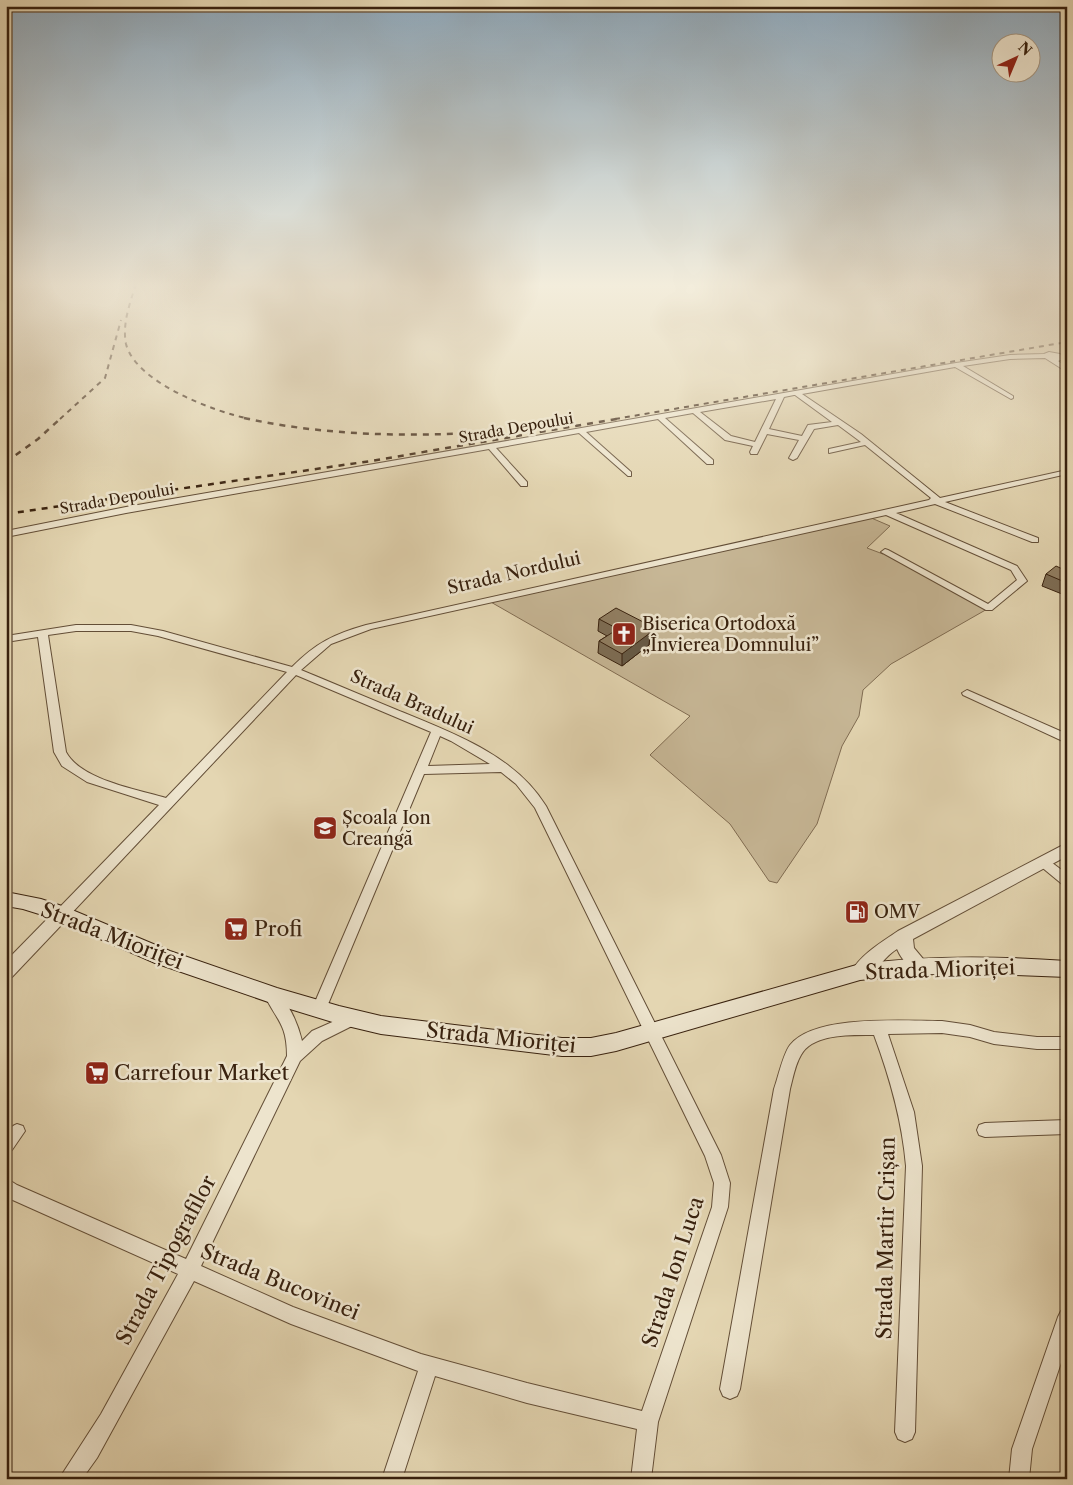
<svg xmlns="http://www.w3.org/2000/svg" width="1073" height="1485" viewBox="0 0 1073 1485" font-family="'Libre Caslon Text',serif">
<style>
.green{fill:#c7b796;stroke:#806c52}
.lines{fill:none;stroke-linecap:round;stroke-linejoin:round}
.minor-casing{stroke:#634e37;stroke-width:2}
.tertiary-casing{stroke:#634e37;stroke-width:2}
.secondary-casing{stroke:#38210e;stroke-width:2}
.minor{fill:#ede4cd;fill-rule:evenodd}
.tertiary{fill:#ede4cd;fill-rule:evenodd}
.secondary{fill:#ede4cd;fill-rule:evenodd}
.rail-far1{stroke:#38210e;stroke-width:2;stroke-dasharray:5 5;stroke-linecap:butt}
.rail{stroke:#38210e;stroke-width:2.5;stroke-dasharray:6 6;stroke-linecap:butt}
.wall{fill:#7d6d55;stroke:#38210e}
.shaded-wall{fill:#665945;stroke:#38210e}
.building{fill:#917f63;stroke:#38210e}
.labels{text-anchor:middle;stroke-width:5;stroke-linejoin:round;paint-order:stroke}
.far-street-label{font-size:15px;fill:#38210e;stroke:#ede4cd}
.street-label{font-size:18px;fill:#38210e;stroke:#ede4cd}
.poi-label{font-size:18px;fill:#38210e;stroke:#ede4cd;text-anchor:start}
.near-poi-label{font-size:21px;fill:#38210e;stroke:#ede4cd;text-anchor:start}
.near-street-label{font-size:21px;fill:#38210e;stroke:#ede4cd}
</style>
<rect width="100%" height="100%" fill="#e4d6b2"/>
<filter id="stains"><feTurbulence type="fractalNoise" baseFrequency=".004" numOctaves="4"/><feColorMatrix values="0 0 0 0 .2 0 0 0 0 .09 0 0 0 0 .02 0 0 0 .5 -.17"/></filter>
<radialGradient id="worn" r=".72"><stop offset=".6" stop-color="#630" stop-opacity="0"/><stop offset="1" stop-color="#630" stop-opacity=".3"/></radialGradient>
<!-- green -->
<path class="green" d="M 869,517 L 890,526 L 867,548 L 883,554 L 885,552 L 989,608 L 891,664 L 863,690 L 859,716 L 842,746 L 817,824 L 777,883 L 769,881 L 730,824 L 650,755 L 690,716 L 489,601 Z"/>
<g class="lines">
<defs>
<g id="minor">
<path d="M 1049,352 L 1060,354 L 1063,357 L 1063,359 L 1058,361 L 1067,367 L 1067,372 L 1045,358 L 1010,359 L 963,366 L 1013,396 L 1013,398 L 1011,399 L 955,367 L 802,394 L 861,434 L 940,498 L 1067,470 L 1067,474 L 945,502 L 1038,538 L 1038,542 L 1032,542 L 935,504 L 896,513 L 1017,566 L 1027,581 L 992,610 L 986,610 L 881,552 L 885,549 L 888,550 L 988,604 L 1017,580 L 1011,570 L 886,515 L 371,629 L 331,644 L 301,670 C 333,683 365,697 397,710 C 450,732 514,754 546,806 L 721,1155 L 730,1183 L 728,1207 L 658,1422 L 651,1479 L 631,1479 L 637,1429 L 527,1403 L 435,1376 L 402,1479 L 382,1479 L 418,1371 L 291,1324 L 194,1281 L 97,1458 L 82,1479 L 59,1479 L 101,1414 L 178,1274 L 6,1197 L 6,1178 L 17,1185 L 186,1259 L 287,1056 C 287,1024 277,1021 265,996 L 267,992 C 284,986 299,1027 302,1041 L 312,1031 L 348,1015 L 353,1013 L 358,1015 L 360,1019 L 358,1023 L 322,1041 L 300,1061 L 201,1266 L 293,1307 L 421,1354 L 527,1383 L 642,1411 L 712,1207 L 714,1183 L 705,1156 L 535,808 L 516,784 L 501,772 L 424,774 L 326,1009 L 324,1013 L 319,1015 L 314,1013 L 312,1009 L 431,732 L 296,675 L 67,918 L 62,919 L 57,918 L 55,914 L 57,910 L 159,805 L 87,782 L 62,766 L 54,752 L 38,637 L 6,642 L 6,636 L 76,625 L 131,625 L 163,631 L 292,667 C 316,643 334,634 366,625 L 929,500 L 931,498 L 865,445 L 829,453 L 829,449 L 861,442 L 838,425 L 814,429 L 797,458 L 793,460 L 789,458 L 799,440 L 767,434 L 757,454 L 751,454 L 750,452 L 753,446 L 725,440 L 693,413 L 665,418 L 713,460 L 713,464 L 707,464 L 658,419 L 586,432 L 631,472 L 631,476 L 628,476 L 579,433 L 496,448 L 527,482 L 527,486 L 521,486 L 489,449 L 126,513 L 6,537 L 6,531 L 126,507 L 956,363 L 1010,355 L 1044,354 ZM 794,395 L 795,395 L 832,422 L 808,425 L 802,436 L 769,429 L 784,397 ZM 776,399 L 755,442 L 731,436 L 700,412 ZM 76,631 L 131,631 L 158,636 L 287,672 L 166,798 C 136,789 81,780 66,752 L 48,635 ZM 440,736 L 451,741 L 490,764 L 428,766 Z"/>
<path d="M 967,690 L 1067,734 L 1067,743 L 963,695 L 962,693 Z"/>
<path d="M 1043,857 L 1047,859 L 1067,874 L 1067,886 L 1062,884 L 1039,865 L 1037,862 L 1039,859 Z"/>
<path d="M 942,1021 L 970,1025 L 994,1032 L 1037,1037 L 1067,1037 L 1067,1049 L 1037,1049 L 994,1044 L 970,1037 L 942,1033 L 888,1034 L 914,1112 L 922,1166 L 915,1432 L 912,1439 L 905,1442 L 898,1439 L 895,1432 L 906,1166 C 902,1120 890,1078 874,1035 C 852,1035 813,1033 801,1055 C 795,1065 793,1078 790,1089 L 740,1389 L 737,1396 L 730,1399 L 723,1396 L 720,1389 L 774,1089 C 778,1078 783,1054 790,1045 C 815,1014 904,1021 942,1021 Z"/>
<path d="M 1067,1120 L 1067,1134 L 985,1137 L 979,1135 L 977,1130 L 979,1125 L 985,1123 Z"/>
<path d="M 17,1124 L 23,1126 L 25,1131 L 12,1150 L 6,1153 C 6,1140 4,1129 17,1124 Z"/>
<path d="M 1067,1308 L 1067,1345 L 1032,1449 L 1029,1479 L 1009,1479 L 1012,1449 L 1058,1317 L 1061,1311 Z"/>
</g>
<g id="tertiary">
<path d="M 1067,843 L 1067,856 L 913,939 L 914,948 L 929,966 L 926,971 C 913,975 902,960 897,949 C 885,956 878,970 866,977 C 862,980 858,978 854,977 L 851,972 C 861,954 882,942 898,931 Z"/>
<path d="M 62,908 L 68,910 L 70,914 L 68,918 L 12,977 L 6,979 L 6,961 L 56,910 Z"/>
</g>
<path id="secondary" d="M 6,892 L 41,899 L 65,907 L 170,951 L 277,988 L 339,1006 L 381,1016 L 562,1038 L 591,1038 L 616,1033 L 860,964 C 929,955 997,956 1067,961 L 1067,977 L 964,973 L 911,975 L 860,980 L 616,1051 L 591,1056 L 562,1056 L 381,1034 L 339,1024 L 277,1005 L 155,963 L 52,918 L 23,909 L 6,906 Z"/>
</defs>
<!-- minor casing -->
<use href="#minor" class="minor-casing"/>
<!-- tertiary casing -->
<use href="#tertiary" class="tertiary-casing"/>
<!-- secondary casing -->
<use href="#secondary" class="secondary-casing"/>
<!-- minor -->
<use href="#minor" class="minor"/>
<!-- tertiary -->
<use href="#tertiary" class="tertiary"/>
<!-- secondary -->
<use href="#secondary" class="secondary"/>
<!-- rail-far1 -->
<g class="rail-far1">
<path d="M 136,284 C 130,303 122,324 126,344 C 136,383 215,412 250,419"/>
<path d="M 60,419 L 105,378 L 121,320"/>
<path d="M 615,419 L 1067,342"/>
</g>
<!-- rail -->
<g class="rail">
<path d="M 244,418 C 331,437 417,437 506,431"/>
<path d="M 6,462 L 38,439 L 61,418"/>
<path d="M 6,514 L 371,461 L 622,418"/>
</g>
</g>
<!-- wall -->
<g class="wall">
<path d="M 1067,571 L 1067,596 L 1042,586 L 1046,574 Z"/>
<path d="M 599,619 L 651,626 L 649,645 L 622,666 L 598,653 L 599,641 L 607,636 L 598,631 Z"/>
</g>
<!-- shaded-wall -->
<path class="shaded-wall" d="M 651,626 L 649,645 L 622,666 L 622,654 Z"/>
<!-- building -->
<g class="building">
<path d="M 1056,566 L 1067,571 L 1067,583 L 1046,574 Z"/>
<path d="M 616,608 L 651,626 L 646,631 L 650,633 L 622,654 L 599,641 L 618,629 L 599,619 Z"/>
</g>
<!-- sky -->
<linearGradient id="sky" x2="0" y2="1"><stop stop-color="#8fa9bc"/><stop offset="0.58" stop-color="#f3eddc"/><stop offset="1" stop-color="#f3eddc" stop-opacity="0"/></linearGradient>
<rect width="1073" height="492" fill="url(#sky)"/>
<!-- icons -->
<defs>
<symbol id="church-square" viewBox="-11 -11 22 22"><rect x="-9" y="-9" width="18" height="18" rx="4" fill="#8f2418" stroke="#ede4cd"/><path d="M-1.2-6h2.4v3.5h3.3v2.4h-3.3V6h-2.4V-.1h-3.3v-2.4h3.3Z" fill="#fff"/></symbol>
<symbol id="school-square" viewBox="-11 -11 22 22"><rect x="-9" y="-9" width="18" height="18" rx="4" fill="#8f2418" stroke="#ede4cd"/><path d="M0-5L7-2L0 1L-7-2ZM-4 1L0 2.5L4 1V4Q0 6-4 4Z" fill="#fff"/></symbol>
<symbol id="fuel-square" viewBox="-11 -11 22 22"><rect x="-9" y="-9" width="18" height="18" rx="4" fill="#8f2418" stroke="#ede4cd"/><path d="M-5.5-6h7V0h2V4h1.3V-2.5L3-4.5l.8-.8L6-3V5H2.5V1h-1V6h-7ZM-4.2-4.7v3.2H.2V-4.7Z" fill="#fff"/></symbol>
<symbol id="supermarket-square" viewBox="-11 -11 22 22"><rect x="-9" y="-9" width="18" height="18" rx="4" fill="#8f2418" stroke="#ede4cd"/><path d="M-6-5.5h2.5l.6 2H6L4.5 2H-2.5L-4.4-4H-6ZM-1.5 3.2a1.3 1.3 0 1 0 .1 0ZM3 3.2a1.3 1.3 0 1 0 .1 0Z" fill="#fff"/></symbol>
</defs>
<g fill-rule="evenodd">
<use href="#church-square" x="610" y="620" width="28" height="28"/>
<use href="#school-square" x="311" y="814" width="28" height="28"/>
<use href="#fuel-square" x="843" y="898" width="28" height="28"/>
<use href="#supermarket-square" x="222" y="915" width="28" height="28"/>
<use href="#supermarket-square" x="83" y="1059" width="28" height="28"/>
</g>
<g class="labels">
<!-- far-street labels -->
<g class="far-street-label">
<text transform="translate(516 428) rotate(-10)" y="5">Strada Depoului</text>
<text transform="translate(117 499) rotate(-10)" y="5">Strada Depoului</text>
</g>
<!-- street labels -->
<g class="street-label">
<text transform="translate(514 573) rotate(-13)" y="6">Strada Nordului</text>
<text transform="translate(412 702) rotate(24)" y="6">Strada Bradului</text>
</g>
<!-- poi labels -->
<g class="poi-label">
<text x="642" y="630">Biserica Ortodoxă<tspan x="642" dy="21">„Învierea Domnului”</tspan></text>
<text x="342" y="824">Școala Ion<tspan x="342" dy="21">Creangă</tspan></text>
<text x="874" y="918">OMV</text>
</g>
<!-- near-poi labels -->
<g class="near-poi-label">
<text x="254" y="936">Profi</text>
<text x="114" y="1080">Carrefour Market</text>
</g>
<!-- near-street labels -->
<g class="near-street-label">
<text transform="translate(112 936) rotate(21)" y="7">Strada Mioriței</text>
<text transform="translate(940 970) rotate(-2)" y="7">Strada Mioriței</text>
<text transform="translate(501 1038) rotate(6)" y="7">Strada Mioriței</text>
<text transform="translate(886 1238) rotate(-89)" y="7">Strada Martir Crișan</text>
<text transform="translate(166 1260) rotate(-62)" y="7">Strada Tipografilor</text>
<text transform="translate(673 1272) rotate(-72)" y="7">Strada Ion Luca</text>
<text transform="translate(280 1282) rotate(22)" y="7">Strada Bucovinei</text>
</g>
</g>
<!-- margin -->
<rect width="1073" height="1485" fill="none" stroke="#e4d6b2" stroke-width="25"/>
<rect x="8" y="8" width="1058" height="1470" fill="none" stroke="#38210e" stroke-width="2.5"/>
<rect x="12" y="12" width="1048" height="1460" fill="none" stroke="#38210e"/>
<!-- north arrow -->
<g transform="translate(1016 58) rotate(44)"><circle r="24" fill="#ede4cd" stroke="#a59681"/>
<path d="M0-4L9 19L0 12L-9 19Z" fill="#8f2418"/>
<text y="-8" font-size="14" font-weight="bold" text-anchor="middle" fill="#38210e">N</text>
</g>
<rect width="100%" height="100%" filter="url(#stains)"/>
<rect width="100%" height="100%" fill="url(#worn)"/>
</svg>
